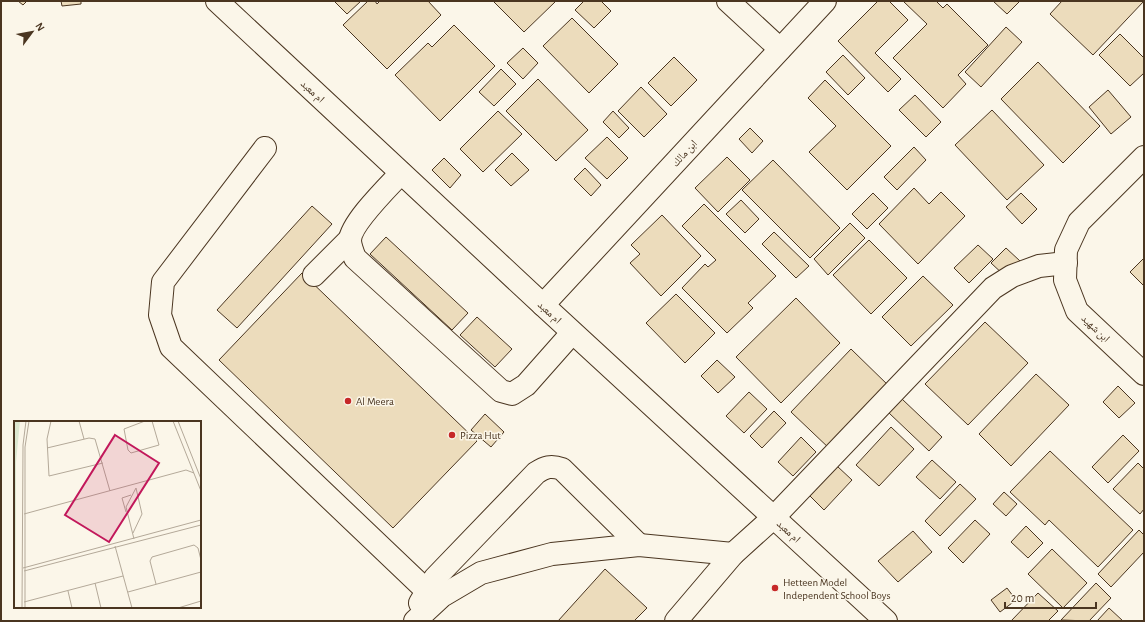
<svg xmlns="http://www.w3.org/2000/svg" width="1145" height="622" viewBox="0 0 1145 622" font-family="'Alegreya Sans','Noto Naskh Arabic',sans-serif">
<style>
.building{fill:#ecdcbc;stroke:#4a3520}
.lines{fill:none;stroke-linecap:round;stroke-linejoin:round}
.minor-casing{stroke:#4a3520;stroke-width:24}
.minor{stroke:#fbf6e9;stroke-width:22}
.poi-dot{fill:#c62828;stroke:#fbf6e9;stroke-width:1.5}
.labels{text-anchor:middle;stroke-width:3;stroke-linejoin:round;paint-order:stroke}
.street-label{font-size:11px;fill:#4a3520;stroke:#fbf6e9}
.poi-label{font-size:11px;fill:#4a3520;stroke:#fbf6e9;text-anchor:start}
.inset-road{fill:none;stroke:#b4a999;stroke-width:1}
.view{fill:#c2185b;fill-opacity:0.15;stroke:#c2185b;stroke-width:2}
.inset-edge{fill:none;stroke:#4a3520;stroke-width:2}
</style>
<rect width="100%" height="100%" fill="#fbf6e9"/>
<!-- building -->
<g class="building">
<path d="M 18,1 L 27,1 L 23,5 Z"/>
<path d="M 61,1 L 81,1 L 81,4 L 62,6 Z"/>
<path d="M 334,1 L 361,1 L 347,14 Z"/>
<path d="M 368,1 L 375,1 L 377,4 L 380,1 L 428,1 L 441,15 L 387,69 L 343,25 Z"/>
<path d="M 493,1 L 556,1 L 524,32 Z"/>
<path d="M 584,1 L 601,1 L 611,11 L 594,28 L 575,10 Z"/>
<path d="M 878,1 L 889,1 L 908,20 L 875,53 L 901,79 L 888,92 L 838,41 Z"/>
<path d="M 903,1 L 936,1 L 943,8 L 947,4 L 988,45 L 958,75 L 966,84 L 943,108 L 893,58 L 927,24 Z"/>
<path d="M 993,1 L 1020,1 L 1007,14 Z"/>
<path d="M 1062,1 L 1144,1 L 1093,55 L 1050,14 Z"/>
<path d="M 572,18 L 618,64 L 589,93 L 543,46 Z"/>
<path d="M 454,25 L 495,66 L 440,121 L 395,75 L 428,43 L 432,47 Z"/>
<path d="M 1006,27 L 1022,42 L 981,87 L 965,72 Z"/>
<path d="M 1120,34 L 1144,58 L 1144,73 L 1130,86 L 1099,55 Z"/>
<path d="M 523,48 L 538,63 L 523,79 L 507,63 Z"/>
<path d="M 843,55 L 865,78 L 848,95 L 826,72 Z"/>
<path d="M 674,57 L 697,80 L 671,106 L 648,83 Z"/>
<path d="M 1038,62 L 1100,126 L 1063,163 L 1001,99 Z"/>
<path d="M 501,69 L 516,84 L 494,106 L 479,92 Z"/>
<path d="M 538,79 L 588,130 L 556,161 L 506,111 Z"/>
<path d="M 825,80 L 891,146 L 847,190 L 809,152 L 836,126 L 808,98 Z"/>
<path d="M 641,87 L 667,114 L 644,137 L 618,111 Z"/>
<path d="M 1108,90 L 1131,117 L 1111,134 L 1089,107 Z"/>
<path d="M 915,95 L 941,122 L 926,137 L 899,110 Z"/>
<path d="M 992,110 L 1044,165 L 1007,200 L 955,145 Z"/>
<path d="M 498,111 L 522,134 L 483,172 L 460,149 Z"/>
<path d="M 613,111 L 629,128 L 619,138 L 603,122 Z"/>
<path d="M 750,128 L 763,141 L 752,153 L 739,139 Z"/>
<path d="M 607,137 L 628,158 L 607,179 L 585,158 Z"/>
<path d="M 914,147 L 926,160 L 897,190 L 884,177 Z"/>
<path d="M 512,153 L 529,170 L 511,186 L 495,170 Z"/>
<path d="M 727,157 L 750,180 L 718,212 L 695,188 Z"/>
<path d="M 444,158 L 461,175 L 450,188 L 432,170 Z"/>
<path d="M 773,160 L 840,228 L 810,258 L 742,190 Z"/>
<path d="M 585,168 L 601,185 L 591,196 L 574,179 Z"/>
<path d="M 914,188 L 929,204 L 941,192 L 965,216 L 918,264 L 879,224 Z"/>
<path d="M 873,193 L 888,208 L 867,229 L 852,214 Z"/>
<path d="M 1021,193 L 1037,209 L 1022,224 L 1006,207 Z"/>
<path d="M 741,200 L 759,219 L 745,233 L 726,214 Z"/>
<path d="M 704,204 L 776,276 L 748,303 L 753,308 L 727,333 L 682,288 L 705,264 L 708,267 L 716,260 L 682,226 Z"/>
<path d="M 312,206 L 332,224 L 237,328 L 217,310 Z"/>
<path d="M 662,215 L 701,256 L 661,296 L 630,263 L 640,254 L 631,245 Z"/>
<path d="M 850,223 L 865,238 L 828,275 L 814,259 Z"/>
<path d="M 774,232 L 809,266 L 796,278 L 762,244 Z"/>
<path d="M 386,237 L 468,313 L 452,330 L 370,254 Z"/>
<path d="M 869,240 L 907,278 L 871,314 L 833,275 Z"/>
<path d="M 978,245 L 993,259 L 969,283 L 954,268 Z"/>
<path d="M 1006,248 L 1020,261 L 1005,276 L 991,263 Z"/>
<path d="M 1144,258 L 1144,286 L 1130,272 Z"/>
<path d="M 302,273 L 477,441 L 393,528 L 219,360 Z"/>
<path d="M 923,276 L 953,305 L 911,346 L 882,317 Z"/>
<path d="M 676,294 L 715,333 L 685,363 L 646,323 Z"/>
<path d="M 796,298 L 840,343 L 781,403 L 736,357 Z"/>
<path d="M 477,317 L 512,349 L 495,367 L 460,335 Z"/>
<path d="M 985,322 L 1028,363 L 968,425 L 925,384 Z"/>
<path d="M 851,349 L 891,388 L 831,450 L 791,412 Z"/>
<path d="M 717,360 L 735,377 L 718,393 L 701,376 Z"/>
<path d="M 1036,374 L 1069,405 L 1011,466 L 979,434 Z"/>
<path d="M 1118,386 L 1135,403 L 1119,418 L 1103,402 Z"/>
<path d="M 749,392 L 767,409 L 744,433 L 726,416 Z"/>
<path d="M 902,399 L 942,437 L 929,451 L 889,413 Z"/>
<path d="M 774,411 L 786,423 L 762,448 L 750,436 Z"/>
<path d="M 485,414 L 504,432 L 491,447 L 471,430 Z"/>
<path d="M 891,427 L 914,449 L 879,486 L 856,465 Z"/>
<path d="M 1123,435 L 1139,451 L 1108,483 L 1092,467 Z"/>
<path d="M 801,437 L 816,452 L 793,476 L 778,462 Z"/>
<path d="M 1050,451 L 1133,530 L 1098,567 L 1049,520 L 1045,525 L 1010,492 Z"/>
<path d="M 932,460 L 956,482 L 940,499 L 916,477 Z"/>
<path d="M 1138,463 L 1144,469 L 1144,509 L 1140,514 L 1113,489 Z"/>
<path d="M 837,466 L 852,480 L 824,510 L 809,495 Z"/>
<path d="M 960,484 L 976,499 L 940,536 L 925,521 Z"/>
<path d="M 1004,492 L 1017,504 L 1006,516 L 993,504 Z"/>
<path d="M 975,520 L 990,534 L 963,563 L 948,548 Z"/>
<path d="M 1026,526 L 1043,543 L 1028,558 L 1011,542 Z"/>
<path d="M 1139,530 L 1144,535 L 1144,552 L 1111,587 L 1098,574 Z"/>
<path d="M 913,531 L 932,552 L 898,582 L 878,561 Z"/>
<path d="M 1052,549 L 1087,583 L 1063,608 L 1028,574 Z"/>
<path d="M 605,569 L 647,608 L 634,621 L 558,621 Z"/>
<path d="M 1096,583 L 1111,598 L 1089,621 L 1061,620 Z"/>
<path d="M 1007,588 L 1016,600 L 1000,612 L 991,600 Z"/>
<path d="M 1038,593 L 1058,611 L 1048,621 L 1011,621 Z"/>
<path d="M 1109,608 L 1123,621 L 1097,621 Z"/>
</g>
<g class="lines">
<defs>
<g id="minor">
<path d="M 217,1 L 543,305 L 886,621"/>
<path d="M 728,1 L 780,49"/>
<path d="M 265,148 L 163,282 L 160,315 L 171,347 L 427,591"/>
<path d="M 1144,157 L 1079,222 L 1066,250 L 1065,280 L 1077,311 L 1144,374"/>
<path d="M 401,173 C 389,186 351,223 350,240 C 350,245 353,253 355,258 L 501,391 L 512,394 L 526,385 L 572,333"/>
<path d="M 314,275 L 350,239"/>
<path d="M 543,305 L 825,1"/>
<path d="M 420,603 L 435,578 L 536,473 C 545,467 551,465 562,469 L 639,545"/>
<path d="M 415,621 L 442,596 L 481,573 L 552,554 L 639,545 L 733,554"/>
<path d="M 676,621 L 733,554 L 774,517 L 993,288 L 1012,276 L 1039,266 L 1066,263"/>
</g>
</defs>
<!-- minor casing -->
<use href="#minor" class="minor-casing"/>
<!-- minor -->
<use href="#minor" class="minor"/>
</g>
<!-- markers -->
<g class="poi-dot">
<circle cx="348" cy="401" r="4"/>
<circle cx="452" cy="435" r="4"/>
<circle cx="775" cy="588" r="4"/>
</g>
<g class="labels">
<!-- street labels -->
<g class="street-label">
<text transform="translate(313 91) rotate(43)" y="4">ام معبد</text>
<text transform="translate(684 153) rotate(-47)" y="4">ابن مالك</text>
<text transform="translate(550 312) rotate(43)" y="4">ام معبد</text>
<text transform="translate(1096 328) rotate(44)" y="4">ابن شهيد</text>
<text transform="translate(789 531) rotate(43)" y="4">ام معبد</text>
</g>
<!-- poi labels -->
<g class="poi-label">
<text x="356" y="405">Al Meera</text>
<text x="460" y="439">Pizza Hut</text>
<text x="783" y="586">Hetteen Model<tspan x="783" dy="13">Independent School Boys</tspan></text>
</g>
</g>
<!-- overview -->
<g transform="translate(14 421)">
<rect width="187" height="187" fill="#fbf6e9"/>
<path d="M 0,0 L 6,0 L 2,41 L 2,187 Z" fill="#dce7d0"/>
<path class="inset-road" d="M 37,0 L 33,18 L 35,55 L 89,42M 65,0 L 70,18M 131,0 L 110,8 L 114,29 L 117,32 L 145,24 L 138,0M 159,0 L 187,70M 164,0 L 187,58M 33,27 L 75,17 L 81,18 L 96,70M 112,91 L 108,77 L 117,74M 10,93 L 172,49 L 180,52M 119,112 L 128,93 L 122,67M 120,118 L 112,86 L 122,67M 101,125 L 118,187M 9,147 L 187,99M 10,150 L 187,104M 81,162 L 87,187M 142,163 L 136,140 L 138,136 L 180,124 L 184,127 L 187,139M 54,170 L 58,187M 114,171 L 187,151M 10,181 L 109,155M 8,187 L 9,24 L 12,0M 11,187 L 11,26 L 15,0M 164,187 L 187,180"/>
<path class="view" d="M 101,14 L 145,42 L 95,121 L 51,94 Z"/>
<rect width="187" height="187" class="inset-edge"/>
</g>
<!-- border -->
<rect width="1145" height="622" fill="none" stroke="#4a3520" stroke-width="4"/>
<!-- north arrow -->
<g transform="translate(32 32) rotate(58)" stroke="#fbf6e9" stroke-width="3" paint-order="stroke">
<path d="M0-3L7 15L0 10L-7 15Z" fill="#4a3520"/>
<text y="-6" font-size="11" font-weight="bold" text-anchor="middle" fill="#4a3520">N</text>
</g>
<!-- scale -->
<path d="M1005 602v6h91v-6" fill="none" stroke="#4a3520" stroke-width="2"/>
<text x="1011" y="602" font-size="12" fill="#4a3520" stroke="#fbf6e9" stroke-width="3" paint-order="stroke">20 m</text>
</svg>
